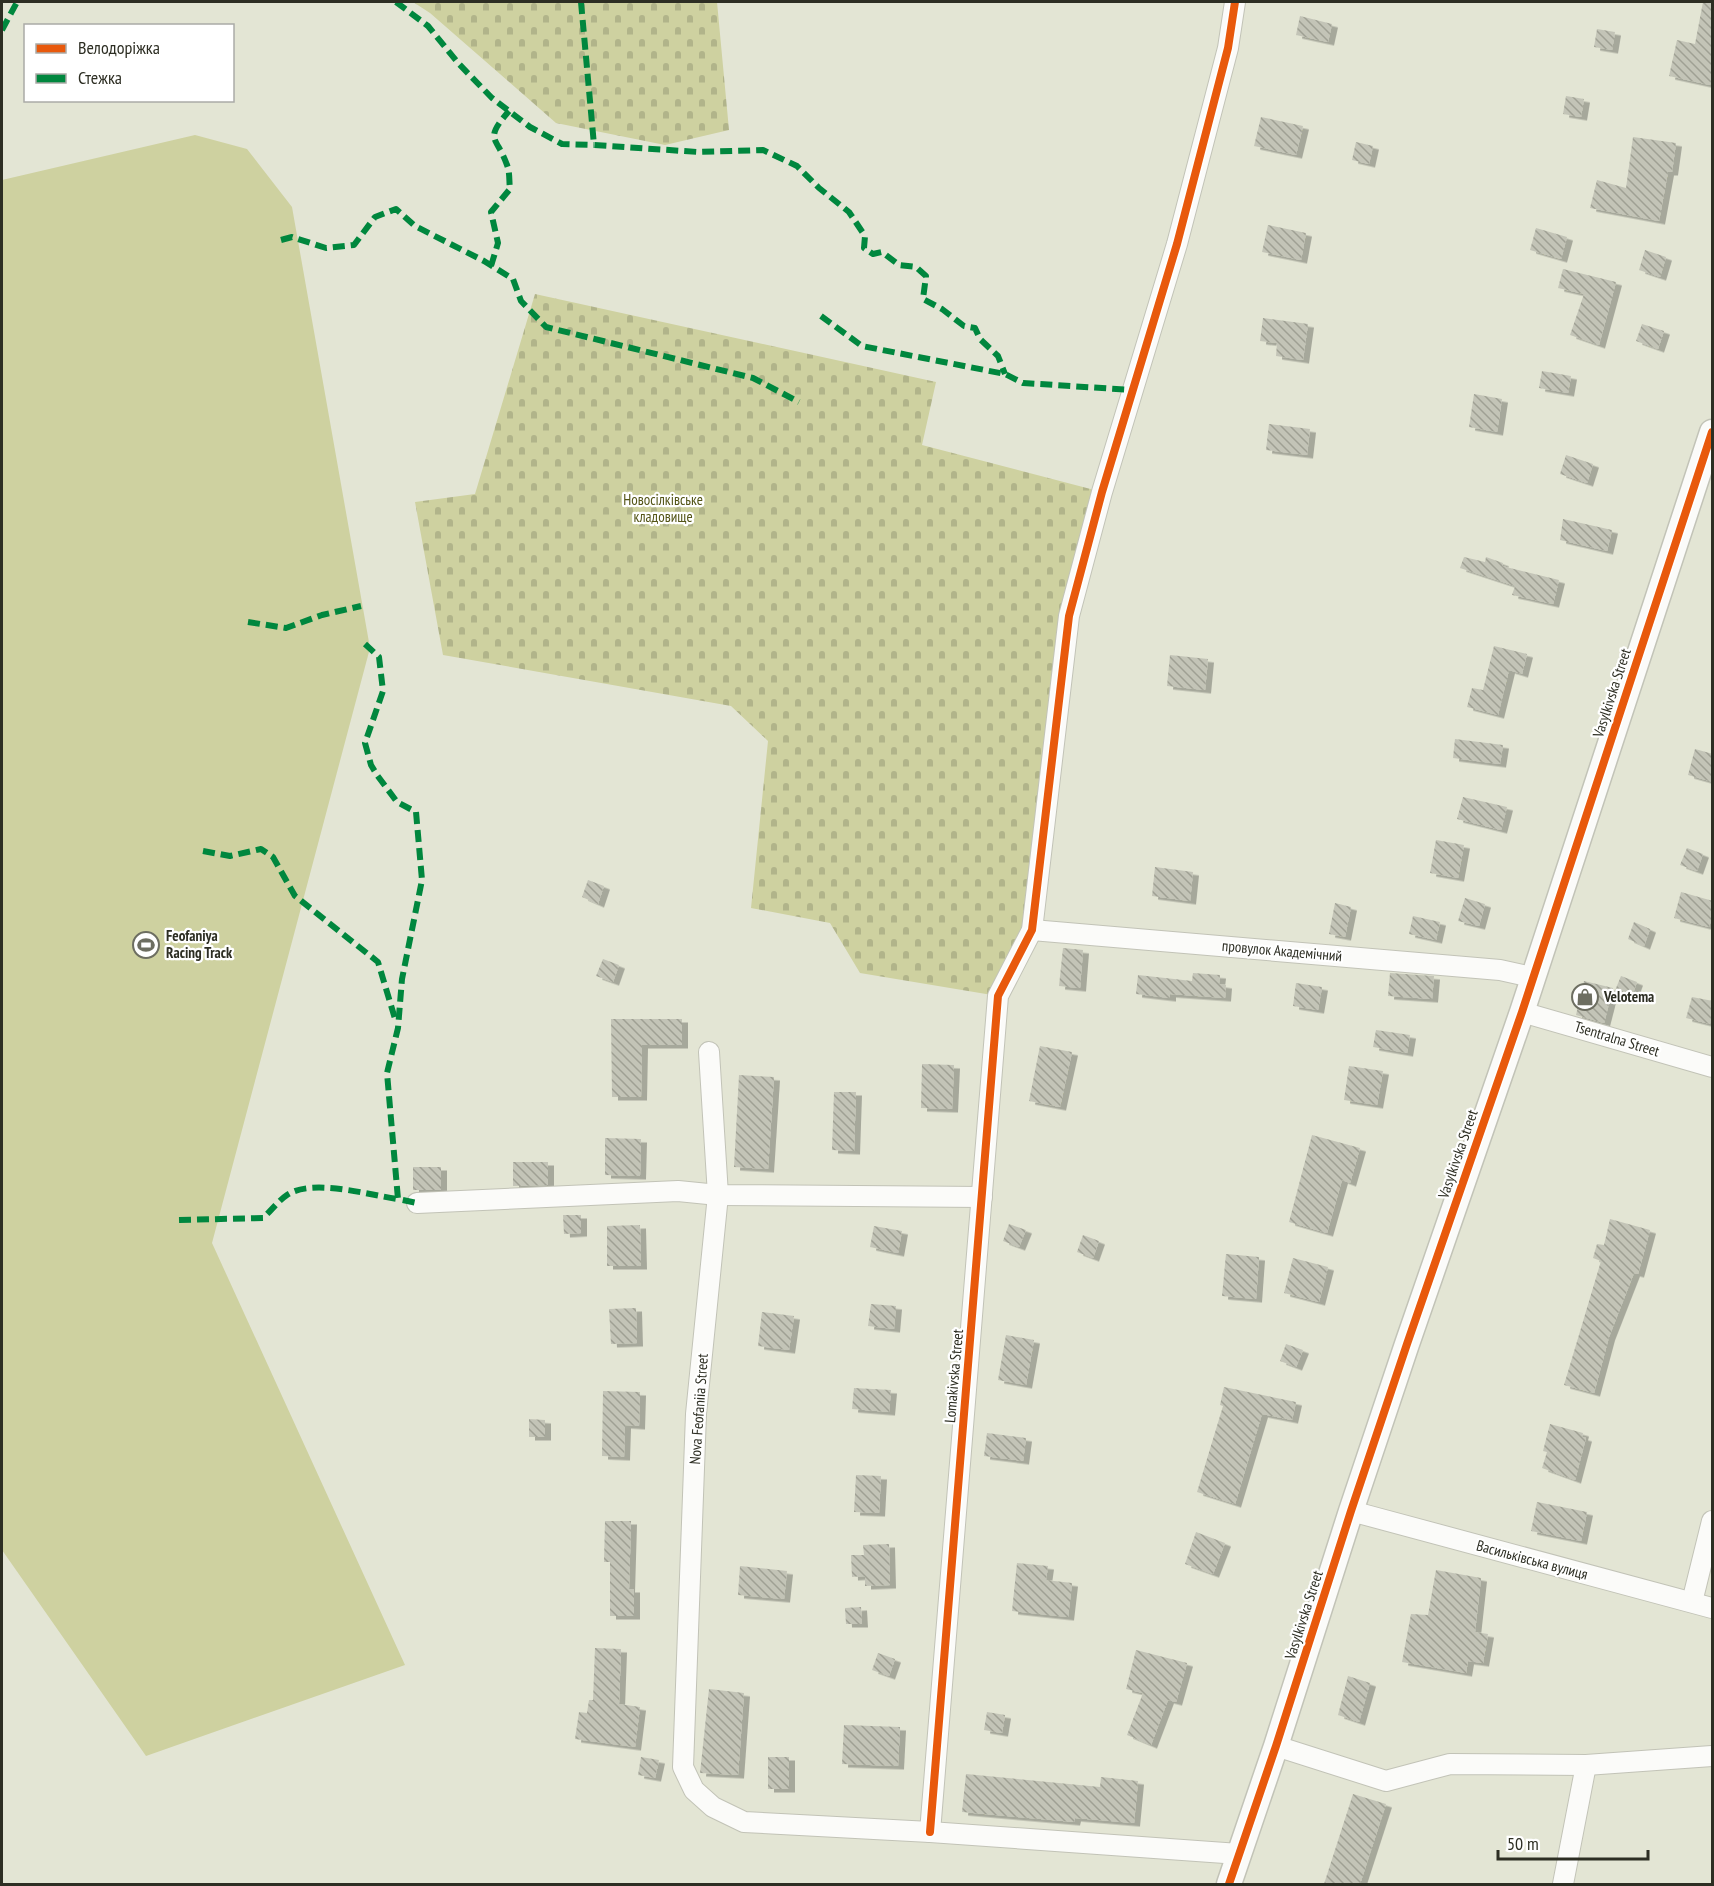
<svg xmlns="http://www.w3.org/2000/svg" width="1714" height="1886" viewBox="0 0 1714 1886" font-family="'PT Sans Narrow',sans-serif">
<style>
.cemetery{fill:url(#cemetery-stones)}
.garden{fill:#ced1a0}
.building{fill:url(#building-back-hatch);filter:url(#shadow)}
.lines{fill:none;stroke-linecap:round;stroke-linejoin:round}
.minor-casing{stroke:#c2c3b7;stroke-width:22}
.tertiary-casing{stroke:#c2c3b7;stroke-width:27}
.minor{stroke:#fbfbf9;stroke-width:20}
.tertiary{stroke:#fbfbf9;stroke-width:24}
.quiet{stroke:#00873e;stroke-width:6;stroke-dasharray:12 6;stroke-linecap:butt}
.cycleway-casing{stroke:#fff;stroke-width:11}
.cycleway{stroke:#e8590c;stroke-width:8}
.labels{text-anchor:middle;stroke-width:4.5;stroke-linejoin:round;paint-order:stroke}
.park-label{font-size:15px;fill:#535416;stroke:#fff}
.street-label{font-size:15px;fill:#2d2e23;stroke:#fff}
.poi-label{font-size:15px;font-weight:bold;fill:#2d2e23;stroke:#fff;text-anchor:start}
</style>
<defs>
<pattern id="cemetery-stones" width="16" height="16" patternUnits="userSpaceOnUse" patternTransform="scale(1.5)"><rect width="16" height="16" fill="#ced1a0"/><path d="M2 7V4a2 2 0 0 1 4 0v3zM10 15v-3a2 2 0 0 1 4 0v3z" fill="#b1b48a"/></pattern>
<pattern id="building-back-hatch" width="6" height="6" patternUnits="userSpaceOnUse" patternTransform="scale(1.5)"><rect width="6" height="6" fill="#c3c4b7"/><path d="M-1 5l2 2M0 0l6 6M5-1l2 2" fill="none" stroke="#9fa094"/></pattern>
<filter id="shadow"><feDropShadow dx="6" dy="3.5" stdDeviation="0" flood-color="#0004"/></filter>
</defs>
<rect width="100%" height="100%" fill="#e3e5d4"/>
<!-- cemetery -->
<g class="cemetery">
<path d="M 413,2 L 717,2 L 729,130 L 665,145 L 556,123 L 430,13 Z"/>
<path d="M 535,294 L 936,382 L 922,445 L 1102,492 L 1069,616 L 1032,930 L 998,996 L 860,973 L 830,923 L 751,908 L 768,741 L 731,706 L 443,655 L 415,502 L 475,494 Z"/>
</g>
<!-- garden -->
<path class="garden" d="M 195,135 L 247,149 L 292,207 L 370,648 L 212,1243 L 405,1665 L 146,1756 L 2,1550 L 2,180 Z"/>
<!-- building -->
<g class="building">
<path d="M 1703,2 L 1713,2 L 1713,71 L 1710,85 L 1669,76 L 1677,40 L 1695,44 Z"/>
<path d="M 1300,16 L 1332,24 L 1328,42 L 1296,35 Z"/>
<path d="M 1597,29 L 1615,32 L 1612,50 L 1594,47 Z"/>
<path d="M 1566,96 L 1584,99 L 1581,117 L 1563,114 Z"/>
<path d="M 1261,117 L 1303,126 L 1296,155 L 1254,146 Z"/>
<path d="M 1633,137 L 1676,143 L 1672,172 L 1668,172 L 1659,221 L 1590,208 L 1597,180 L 1626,188 Z"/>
<path d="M 1356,142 L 1373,146 L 1369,164 L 1352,160 Z"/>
<path d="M 1268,225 L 1306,233 L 1301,260 L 1262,252 Z"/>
<path d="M 1536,228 L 1567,237 L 1561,259 L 1530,250 Z"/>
<path d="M 1645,250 L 1666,257 L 1660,277 L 1639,270 Z"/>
<path d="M 1563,269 L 1616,282 L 1599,345 L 1570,335 L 1584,294 L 1558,288 Z"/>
<path d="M 1263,318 L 1308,324 L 1303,360 L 1276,356 L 1277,343 L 1260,341 Z"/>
<path d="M 1642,324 L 1664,331 L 1658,349 L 1636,341 Z"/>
<path d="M 1542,371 L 1571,376 L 1568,393 L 1539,388 Z"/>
<path d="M 1474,394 L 1502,399 L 1497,432 L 1469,427 Z"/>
<path d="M 1269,424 L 1310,429 L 1307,455 L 1266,450 Z"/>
<path d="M 1566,455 L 1593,464 L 1587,483 L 1560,474 Z"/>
<path d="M 1563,519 L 1612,530 L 1607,551 L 1560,540 Z"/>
<path d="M 1464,557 L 1485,562 L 1486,557 L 1503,563 L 1502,566 L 1559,580 L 1553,604 L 1512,595 L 1515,586 L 1460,568 Z"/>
<path d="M 1494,646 L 1527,654 L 1522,674 L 1509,670 L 1498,715 L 1467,707 L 1472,688 L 1483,690 Z"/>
<path d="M 1170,655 L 1208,659 L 1205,690 L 1167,686 Z"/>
<path d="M 1455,739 L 1503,745 L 1500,764 L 1453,758 Z"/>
<path d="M 1695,749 L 1713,754 L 1713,782 L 1688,775 Z"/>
<path d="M 1463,797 L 1507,807 L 1501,830 L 1457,819 Z"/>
<path d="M 1436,840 L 1464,845 L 1458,878 L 1430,873 Z"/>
<path d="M 1687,848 L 1703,854 L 1697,871 L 1680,865 Z"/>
<path d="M 1155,867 L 1193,872 L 1190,901 L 1152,896 Z"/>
<path d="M 588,880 L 604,886 L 598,904 L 582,897 Z"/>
<path d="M 1681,892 L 1713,901 L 1713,914 L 1709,927 L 1674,918 Z"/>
<path d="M 1465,898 L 1485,904 L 1479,926 L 1458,921 Z"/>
<path d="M 1335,903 L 1351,907 L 1345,937 L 1329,934 Z"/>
<path d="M 1413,916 L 1440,922 L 1436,940 L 1409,934 Z"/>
<path d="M 1634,922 L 1650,929 L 1644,946 L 1628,939 Z"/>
<path d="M 1063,948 L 1083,950 L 1080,988 L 1059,986 Z"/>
<path d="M 603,959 L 619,965 L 613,982 L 596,976 Z"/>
<path d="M 1193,973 L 1220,975 L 1219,984 L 1226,985 L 1225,998 L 1170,994 L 1170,998 L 1136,994 L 1138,975 L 1192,981 Z"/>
<path d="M 1390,973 L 1434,976 L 1432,999 L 1388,996 Z"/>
<path d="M 1621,976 L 1637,982 L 1631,999 L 1614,993 Z"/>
<path d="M 1584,981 L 1613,988 L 1604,1023 L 1576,1015 Z"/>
<path d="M 1296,983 L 1322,987 L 1318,1010 L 1293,1006 Z"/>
<path d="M 1692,997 L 1713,1001 L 1710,1024 L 1686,1018 Z"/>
<path d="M 611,1019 L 682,1019 L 682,1045 L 642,1045 L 641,1097 L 612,1097 Z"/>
<path d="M 1376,1030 L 1410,1035 L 1407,1053 L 1373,1047 Z"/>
<path d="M 1040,1046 L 1072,1052 L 1060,1107 L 1029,1101 Z"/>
<path d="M 922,1064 L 954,1065 L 952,1109 L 921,1108 Z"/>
<path d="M 1349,1066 L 1383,1071 L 1377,1105 L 1344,1100 Z"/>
<path d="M 739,1075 L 774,1077 L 768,1169 L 734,1167 Z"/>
<path d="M 834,1092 L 856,1092 L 854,1151 L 832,1150 Z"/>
<path d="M 1312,1135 L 1360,1148 L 1350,1183 L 1342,1180 L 1327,1233 L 1289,1222 Z"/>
<path d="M 605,1138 L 641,1139 L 640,1176 L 605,1175 Z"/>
<path d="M 513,1162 L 548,1162 L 548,1185 L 513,1186 Z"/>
<rect x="413" y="1167" width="28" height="23"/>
<path d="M 563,1215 L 581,1215 L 581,1233 L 564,1234 Z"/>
<path d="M 1610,1219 L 1650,1230 L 1638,1274 L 1634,1273 L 1609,1337 L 1594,1393 L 1564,1385 L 1601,1261 L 1593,1258 L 1597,1244 L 1604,1245 Z"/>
<path d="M 1009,1224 L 1026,1230 L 1019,1247 L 1003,1241 Z"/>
<path d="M 640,1225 L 641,1266 L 607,1266 L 607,1226 Z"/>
<path d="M 874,1226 L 902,1231 L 898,1253 L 870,1247 Z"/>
<path d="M 1083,1235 L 1099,1241 L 1093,1258 L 1077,1252 Z"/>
<path d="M 1226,1254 L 1259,1257 L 1256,1299 L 1222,1296 Z"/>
<path d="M 1293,1258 L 1328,1267 L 1319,1302 L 1284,1293 Z"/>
<path d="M 871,1304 L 896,1306 L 894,1329 L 868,1326 Z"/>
<path d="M 636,1308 L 637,1343 L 611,1344 L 609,1309 Z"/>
<path d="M 762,1312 L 794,1316 L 789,1350 L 758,1346 Z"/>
<path d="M 1006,1335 L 1034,1340 L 1026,1385 L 998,1380 Z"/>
<path d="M 1286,1344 L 1303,1350 L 1296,1367 L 1280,1361 Z"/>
<path d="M 1224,1387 L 1296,1402 L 1292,1420 L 1262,1414 L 1235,1504 L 1197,1492 L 1223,1406 L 1220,1405 Z"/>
<path d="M 854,1388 L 891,1390 L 889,1412 L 852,1409 Z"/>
<path d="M 603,1391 L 640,1392 L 639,1426 L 625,1425 L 624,1457 L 602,1456 Z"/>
<path d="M 529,1419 L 545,1420 L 545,1437 L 529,1437 Z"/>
<path d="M 1550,1424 L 1583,1433 L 1582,1437 L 1586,1438 L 1575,1480 L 1542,1468 L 1547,1452 L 1543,1451 Z"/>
<path d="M 987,1433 L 1026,1438 L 1023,1461 L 984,1456 Z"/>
<path d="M 856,1475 L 881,1476 L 879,1513 L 854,1512 Z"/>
<path d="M 1537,1502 L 1587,1512 L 1581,1541 L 1531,1531 Z"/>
<path d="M 605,1521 L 631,1521 L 629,1589 L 634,1589 L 634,1616 L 610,1616 L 610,1562 L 604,1562 Z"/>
<path d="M 1196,1532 L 1225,1543 L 1213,1574 L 1185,1564 Z"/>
<path d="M 889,1544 L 890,1585 L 865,1586 L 865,1576 L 852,1577 L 851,1555 L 864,1555 L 863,1545 Z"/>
<path d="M 1017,1563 L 1048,1566 L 1046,1580 L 1072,1583 L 1068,1617 L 1012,1611 Z"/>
<path d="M 740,1566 L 787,1571 L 784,1599 L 738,1595 Z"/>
<path d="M 1436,1570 L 1481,1578 L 1475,1632 L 1488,1634 L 1483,1663 L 1468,1661 L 1466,1673 L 1402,1662 L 1411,1614 L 1428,1615 Z"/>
<path d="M 861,1607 L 862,1624 L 846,1624 L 845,1608 Z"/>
<path d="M 595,1648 L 621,1649 L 619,1704 L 640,1707 L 635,1747 L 575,1739 L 579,1712 L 587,1713 L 589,1700 L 593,1700 Z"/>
<path d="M 1136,1650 L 1187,1663 L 1176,1702 L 1168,1700 L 1151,1745 L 1127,1735 L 1143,1693 L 1126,1689 Z"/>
<path d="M 878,1653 L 895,1659 L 889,1676 L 872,1670 Z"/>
<path d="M 1348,1676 L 1370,1683 L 1359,1722 L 1338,1715 Z"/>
<path d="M 709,1689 L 744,1693 L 738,1775 L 700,1773 Z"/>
<path d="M 987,1712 L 1005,1715 L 1002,1733 L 984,1730 Z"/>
<path d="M 844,1725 L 900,1727 L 898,1766 L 842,1764 Z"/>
<path d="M 641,1757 L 659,1760 L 655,1778 L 638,1775 Z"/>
<rect x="768" y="1757" width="21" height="32"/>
<path d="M 966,1774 L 1100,1787 L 1101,1777 L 1138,1781 L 1134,1823 L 1075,1818 L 1074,1822 L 962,1812 Z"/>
<path d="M 1353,1794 L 1386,1804 L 1360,1884 L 1324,1884 Z"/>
</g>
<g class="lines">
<defs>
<g id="minor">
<path d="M 1032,930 L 1500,970 L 1532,977"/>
<path d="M 1522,1012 L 1712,1067"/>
<path d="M 709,1052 L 718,1195 L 696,1414 L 683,1767 L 694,1790 L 713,1807 L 744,1822 L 930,1832 L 1239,1854"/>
<path d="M 417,1203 L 678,1191 L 718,1195 L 982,1197"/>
<path d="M 1351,1511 L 1712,1608"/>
<path d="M 1692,1602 L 1712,1521"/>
<path d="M 1276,1746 L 1386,1781 L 1450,1764 L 1586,1765 L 1712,1756"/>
<path d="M 930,1832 L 998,996 L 1032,930 L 1069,616 L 1102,492 L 1177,244 L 1228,48 L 1235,2"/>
<path d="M 1563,1884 L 1586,1765"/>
</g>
<path id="tertiary" d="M 1229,1884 L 1276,1746 L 1351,1511 L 1407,1344 L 1522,1012 L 1712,432"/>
</defs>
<!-- minor casing -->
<use href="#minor" class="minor-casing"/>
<!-- tertiary casing -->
<use href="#tertiary" class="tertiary-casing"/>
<!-- minor -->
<use href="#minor" class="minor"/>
<!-- tertiary -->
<use href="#tertiary" class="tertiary"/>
<!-- quiet -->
<g class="quiet">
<path d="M 396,2 L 428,26 L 459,64 L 492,98 L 530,127 L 562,144 L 594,145"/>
<path d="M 581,2 L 594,145 L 698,152 L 763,150 L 797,166 L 819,188 L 849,212 L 865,236 L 864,248 L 873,254 L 882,252 L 899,265 L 916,267 L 926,276 L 923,299 L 942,309 L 964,326 L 975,328 L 980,339 L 998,356 L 1005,374"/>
<path d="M 2,30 L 17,2"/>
<path d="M 281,240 L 292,237 L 326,248 L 354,245 L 375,217 L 396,209 L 415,226 L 484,261 L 513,279 L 521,301 L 546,327 L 753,378 L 799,402"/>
<path d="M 491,266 L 498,243 L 491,212 L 510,189 C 509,182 510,172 507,165 C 497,136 483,141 509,111"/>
<path d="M 821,316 L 862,346 L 1005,374 L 1023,383 L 1133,390"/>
<path d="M 248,622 L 286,628 L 322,615 L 361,606"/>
<path d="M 365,644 L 379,657 L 383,691 L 365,743 L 371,765 L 377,775 L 397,802 L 416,812 L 422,880 L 402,979 L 398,1028 L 387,1073 L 398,1199 L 417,1203"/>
<path d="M 203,851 L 230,856 L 261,849 L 273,857 L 295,896 L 378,962 L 396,1022"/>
<path d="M 179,1220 L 263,1218 C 271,1211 278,1201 287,1195 C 312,1178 369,1195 398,1199"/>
</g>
<defs>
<g id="cycleway">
<path d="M 930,1832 L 998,996 L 1032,930 L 1069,616 L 1102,492 L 1177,244 L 1228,48 L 1235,2"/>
<path d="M 1229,1884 L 1276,1746 L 1351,1511 L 1407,1344 L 1522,1012 L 1712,432"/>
</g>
</defs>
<!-- cycleway casing -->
<use href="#cycleway" class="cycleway-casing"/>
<!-- cycleway -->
<use href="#cycleway" class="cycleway"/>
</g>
<!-- icons -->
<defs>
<symbol id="stadium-ring" viewBox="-11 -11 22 22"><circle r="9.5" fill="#fff" stroke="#6d6e61" stroke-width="1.5"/><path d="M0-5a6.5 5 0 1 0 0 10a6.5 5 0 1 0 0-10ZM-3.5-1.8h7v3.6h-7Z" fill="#6d6e61"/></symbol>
<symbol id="shop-ring" viewBox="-11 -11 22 22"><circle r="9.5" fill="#fff" stroke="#6d6e61" stroke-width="1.5"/><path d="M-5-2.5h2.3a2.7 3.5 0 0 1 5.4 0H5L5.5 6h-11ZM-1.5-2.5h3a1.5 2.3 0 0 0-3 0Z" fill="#6d6e61"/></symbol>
</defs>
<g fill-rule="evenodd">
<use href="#stadium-ring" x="131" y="930" width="30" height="30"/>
<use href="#shop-ring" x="1570" y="982" width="30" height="30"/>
</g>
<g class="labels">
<!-- park labels -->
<g class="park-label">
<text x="663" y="505">Новосілківське<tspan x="663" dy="17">кладовище</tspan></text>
</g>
<!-- street labels -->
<g class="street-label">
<text transform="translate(1612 693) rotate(-72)" y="5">Vasylkivska Street</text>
<text transform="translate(1282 951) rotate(5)" y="5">провулок Академічний</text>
<text transform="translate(1617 1039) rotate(17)" y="5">Tsentralna Street</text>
<text transform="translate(1458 1154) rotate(-71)" y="5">Vasylkivska Street</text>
<text transform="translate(954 1376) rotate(-85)" y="5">Lomakivska Street</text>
<text transform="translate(699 1409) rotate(-86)" y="5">Nova Feofaniia Street</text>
<text transform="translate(1532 1560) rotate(15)" y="5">Васильківська вулиця</text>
<text transform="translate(1304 1615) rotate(-72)" y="5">Vasylkivska Street</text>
</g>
<!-- poi labels -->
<g class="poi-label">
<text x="166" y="941">Feofaniya<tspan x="166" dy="17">Racing Track</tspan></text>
<text x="1604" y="1002">Velotema</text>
</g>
</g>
<!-- border -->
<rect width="1714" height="1886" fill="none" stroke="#2d2e23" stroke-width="6"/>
<!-- legend -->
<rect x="24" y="24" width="210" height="78" fill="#ffffff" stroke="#ababa7" stroke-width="1.5"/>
<rect x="36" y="44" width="30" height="9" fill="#e8590c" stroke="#ababa7" stroke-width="1.5"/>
<text x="78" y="54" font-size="18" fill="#2d2e23">Велодоріжка</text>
<rect x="36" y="74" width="30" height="9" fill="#00873e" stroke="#ababa7" stroke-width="1.5"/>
<text x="78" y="84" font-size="18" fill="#2d2e23">Стежка</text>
<!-- scale -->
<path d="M1498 1850v9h150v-9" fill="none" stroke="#2d2e23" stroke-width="3"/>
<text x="1507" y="1850" font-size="18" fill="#2d2e23" stroke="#ffffff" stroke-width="4.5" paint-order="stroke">50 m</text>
</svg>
